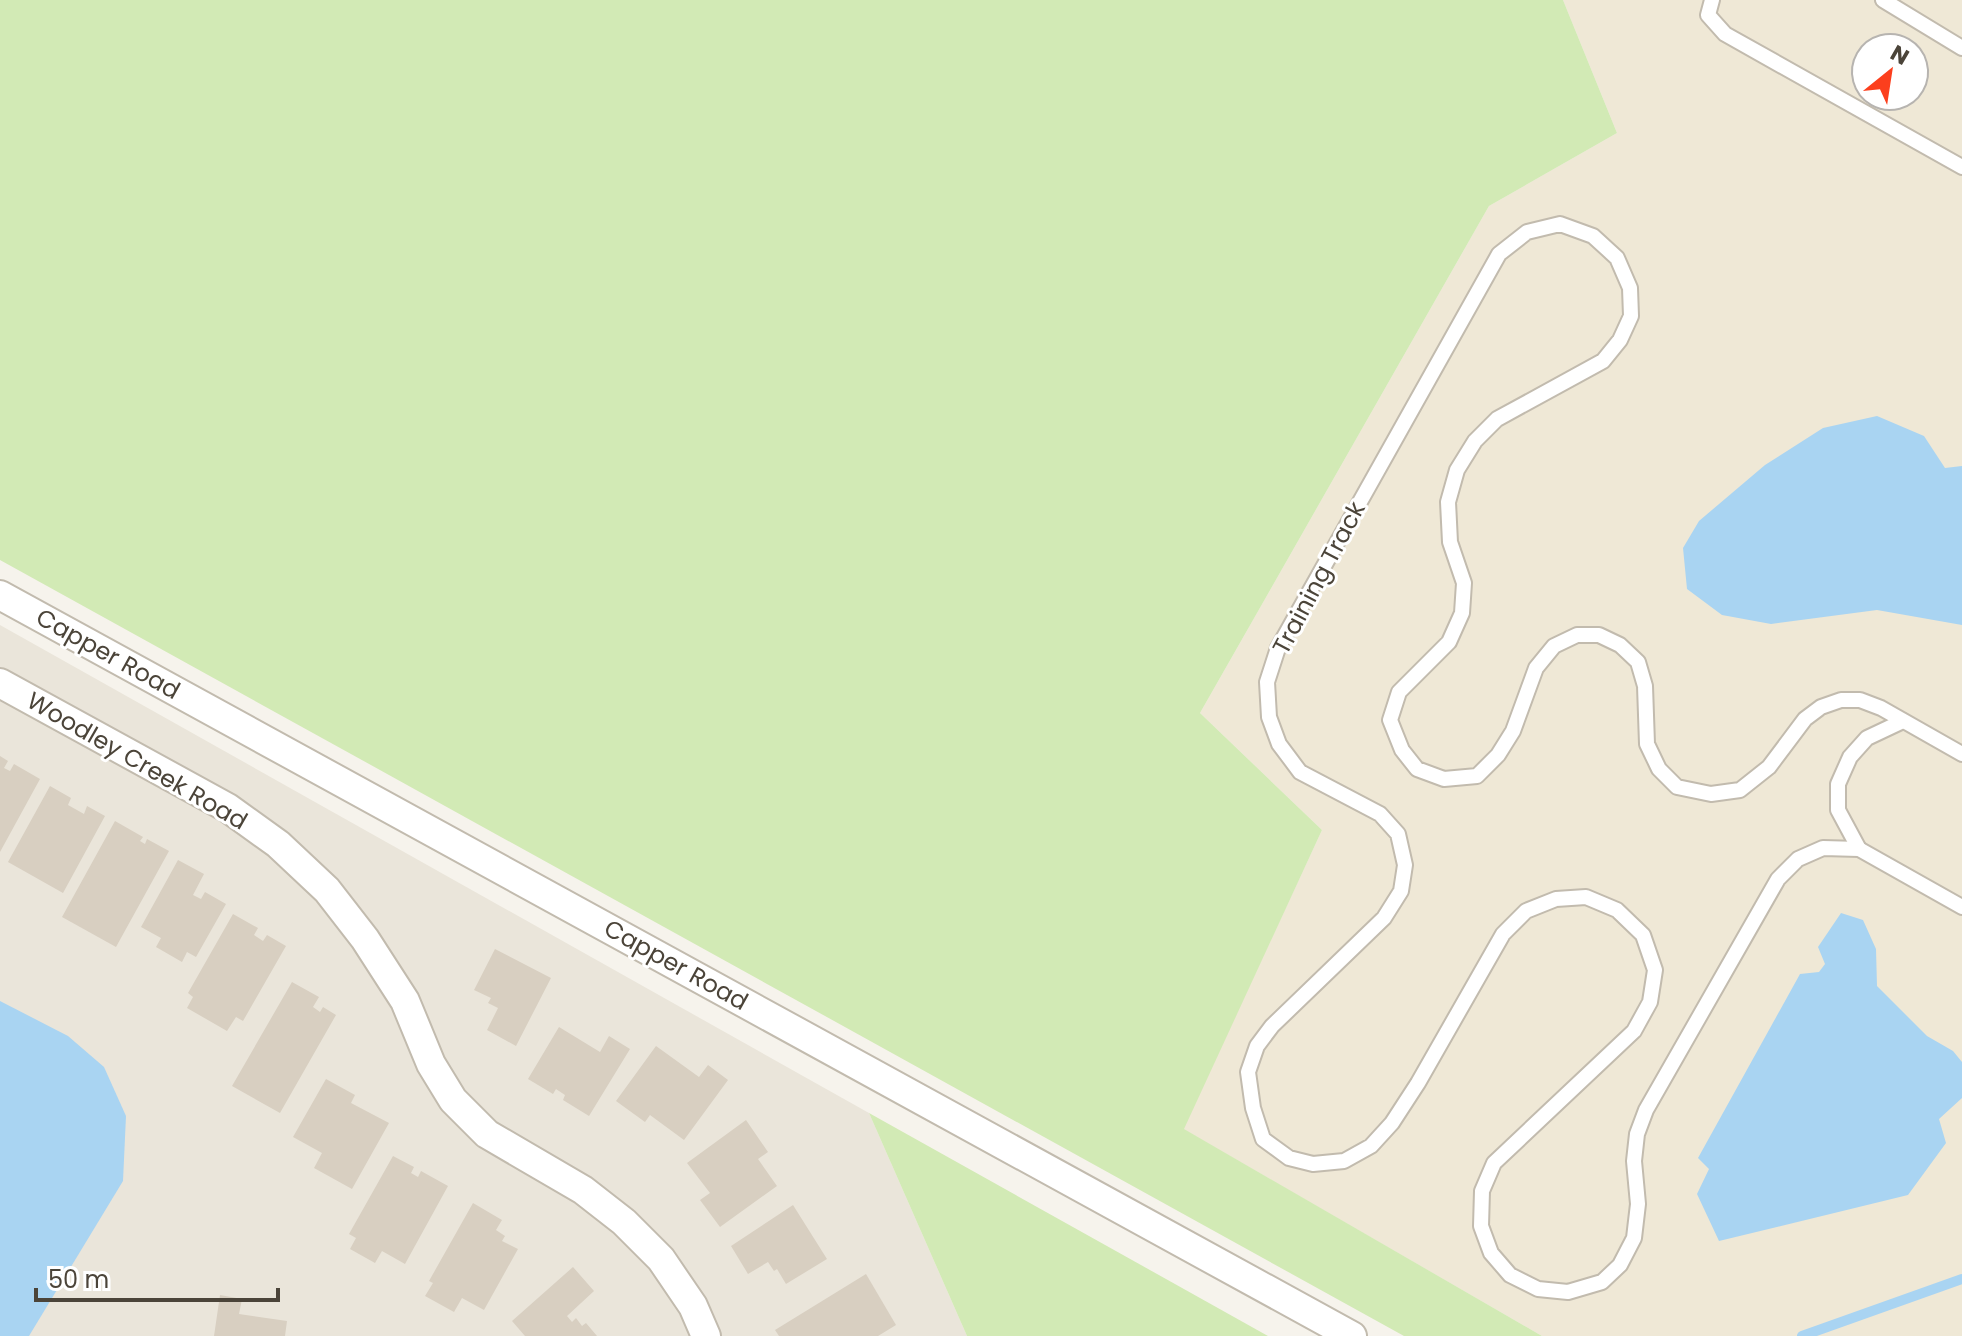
<svg xmlns="http://www.w3.org/2000/svg" width="1962" height="1336" viewBox="0 0 1962 1336" font-family="Poppins,sans-serif">
<style>
.residential{fill:#eae5da}
.education{fill:#efe8d6;fill-rule:evenodd}
.green{fill:#d2eab5}
.water{fill:#a9d4f2}
.lines{fill:none;stroke-linecap:round;stroke-linejoin:round}
.stream{stroke:#a9d4f2;stroke-width:10}
.building{fill:#d8cfc1}
.service-casing{stroke:#c2bbae;stroke-width:18}
.minor-casing{stroke:#c2bbae;stroke-width:32}
.service{stroke:#fff;stroke-width:14}
.minor{stroke:#fff;stroke-width:28}
.labels{text-anchor:middle;stroke-width:6;stroke-linejoin:round;paint-order:stroke}
.street-label{font-size:24px;fill:#4b4439;stroke:#fff}
</style>
<rect width="100%" height="100%" fill="#f6f3ec"/>
<!-- residential -->
<path class="residential" d="M 0,625 L 869,1113 L 967,1336 L 0,1336 Z"/>
<!-- education -->
<path class="education" d="M 1563,0 L 1962,0 L 1962,1336 L 1542,1336 L 1183,1129 L 1322,830 L 1200,713 L 1489,206 L 1617,133 ZM 1866,48 L 1914,48 L 1914,96 L 1866,96 Z"/>
<!-- green -->
<g class="green">
<path d="M 0,0 L 1563,0 L 1617,133 L 1489,206 L 1200,713 L 1322,830 L 1184,1129 L 1542,1336 L 1404,1336 L 0,560 Z"/>
<path d="M 869,1113 L 1268,1336 L 967,1336 Z"/>
</g>
<!-- water -->
<g class="water">
<path d="M 1877,416 L 1924,436 L 1945,468 L 1962,466 L 1962,625 L 1877,610 L 1771,624 L 1722,615 L 1687,589 L 1683,548 L 1699,521 L 1765,465 L 1823,428 Z"/>
<path d="M 1841,913 L 1863,920 L 1876,949 L 1877,986 L 1927,1036 L 1953,1051 L 1962,1062 L 1962,1098 L 1939,1119 L 1946,1143 L 1908,1195 L 1719,1241 L 1697,1194 L 1709,1169 L 1698,1158 L 1800,974 L 1819,972 L 1825,964 L 1818,947 Z"/>
<path d="M 0,1001 L 68,1036 L 104,1067 L 126,1116 L 123,1181 L 29,1336 L 0,1336 Z"/>
</g>
<g class="lines">
<!-- stream -->
<path class="stream" d="M 1802,1336 L 1962,1279"/>
</g>
<!-- building -->
<g class="building">
<path d="M 0,756 L 8,761 L 4,768 L 10,771 L 14,764 L 40,779 L 0,852 Z"/>
<path d="M 50,786 L 71,798 L 68,805 L 84,814 L 87,806 L 105,816 L 63,893 L 8,862 Z"/>
<path d="M 115,821 L 143,837 L 140,841 L 145,844 L 147,839 L 169,851 L 116,947 L 62,917 Z"/>
<path d="M 178,860 L 204,874 L 193,895 L 201,899 L 205,892 L 226,904 L 196,957 L 187,952 L 182,962 L 156,947 L 161,938 L 141,927 Z"/>
<path d="M 233,914 L 258,928 L 254,935 L 263,941 L 267,935 L 286,946 L 243,1021 L 236,1017 L 227,1031 L 187,1008 L 193,997 L 188,993 Z"/>
<path d="M 495,949 L 551,978 L 516,1046 L 487,1030 L 498,1008 L 488,1003 L 491,998 L 474,990 Z"/>
<path d="M 292,982 L 319,997 L 313,1007 L 320,1012 L 323,1007 L 336,1015 L 280,1113 L 232,1086 Z"/>
<path d="M 559,1027 L 600,1052 L 609,1036 L 630,1049 L 589,1116 L 563,1100 L 565,1095 L 556,1089 L 553,1094 L 528,1079 Z"/>
<path d="M 656,1046 L 699,1077 L 708,1065 L 728,1080 L 684,1140 L 650,1115 L 645,1122 L 616,1101 Z"/>
<path d="M 326,1079 L 355,1095 L 351,1103 L 389,1123 L 352,1189 L 314,1168 L 322,1153 L 293,1137 Z"/>
<path d="M 746,1120 L 768,1152 L 758,1159 L 777,1186 L 720,1227 L 700,1200 L 710,1193 L 687,1163 Z"/>
<path d="M 393,1156 L 414,1167 L 411,1173 L 418,1177 L 421,1171 L 448,1186 L 405,1264 L 382,1251 L 375,1263 L 350,1249 L 356,1238 L 349,1234 Z"/>
<path d="M 473,1203 L 502,1220 L 496,1230 L 505,1236 L 502,1241 L 518,1249 L 484,1310 L 462,1298 L 454,1312 L 425,1296 L 433,1283 L 429,1281 Z"/>
<path d="M 793,1205 L 827,1259 L 786,1284 L 777,1269 L 774,1271 L 768,1262 L 748,1274 L 731,1246 Z"/>
<path d="M 573,1267 L 594,1291 L 567,1316 L 572,1322 L 576,1318 L 582,1326 L 586,1323 L 597,1336 L 525,1336 L 512,1321 Z"/>
<path d="M 866,1274 L 896,1325 L 878,1336 L 779,1336 L 775,1330 Z"/>
<path d="M 220,1295 L 242,1299 L 239,1314 L 287,1321 L 285,1336 L 214,1336 Z"/>
</g>
<g class="lines">
<defs>
<g id="service">
<path d="M 1712,0 L 1708,15 L 1725,34 L 1962,167"/>
<path d="M 1883,0 L 1962,48"/>
<path d="M 1962,754 L 1881,708 L 1860,700 L 1841,700 L 1821,707 L 1805,719 L 1769,767 L 1740,790 L 1711,794 L 1677,787 L 1659,769 L 1647,744 L 1645,686 L 1638,662 L 1620,645 L 1599,635 L 1577,635 L 1554,646 L 1536,668 L 1513,731 L 1498,755 L 1477,776 L 1444,779 L 1417,769 L 1402,750 L 1390,720 L 1399,692 L 1449,642 L 1462,613 L 1464,583 L 1450,542 L 1448,502 L 1457,470 L 1475,441 L 1497,419 L 1603,361 L 1620,340 L 1631,316 L 1630,288 L 1617,258 L 1593,236 L 1560,224 L 1527,232 L 1499,254 L 1278,648 L 1267,682 L 1269,717 L 1279,744 L 1300,772 L 1380,814 L 1398,834 L 1405,865 L 1401,891 L 1384,918 L 1272,1026 L 1257,1046 L 1248,1072 L 1253,1108 L 1263,1139 L 1289,1158 L 1313,1164 L 1344,1161 L 1371,1146 L 1392,1123 L 1418,1083 L 1503,934 L 1526,911 L 1556,899 L 1586,897 L 1617,910 L 1643,935 L 1655,970 L 1650,1002 L 1634,1031 L 1494,1163 L 1482,1191 L 1481,1226 L 1491,1253 L 1510,1275 L 1538,1289 L 1568,1292 L 1602,1282 L 1620,1265 L 1634,1238 L 1638,1204 L 1634,1161 L 1637,1134 L 1646,1110 L 1778,879 L 1798,859 L 1823,848 L 1859,849 L 1962,907"/>
<path d="M 1859,849 L 1838,810 L 1838,784 L 1850,757 L 1867,738 L 1903,721"/>
</g>
<g id="minor">
<path d="M 0,595 L 1352,1336"/>
<path d="M 0,683 L 228,808 L 278,844 L 327,890 L 365,939 L 405,1001 L 431,1064 L 453,1100 L 487,1134 L 583,1190 L 624,1222 L 661,1259 L 693,1306 L 706,1336"/>
</g>
</defs>
<!-- service casing -->
<use href="#service" class="service-casing"/>
<!-- minor casing -->
<use href="#minor" class="minor-casing"/>
<!-- service -->
<use href="#service" class="service"/>
<!-- minor -->
<use href="#minor" class="minor"/>
</g>
<g class="labels">
<!-- street labels -->
<g class="street-label">
<text transform="translate(1319 578) rotate(-62)" y="8">Training Track</text>
<text transform="translate(108 654) rotate(29)" y="8">Capper Road</text>
<text transform="translate(137 761) rotate(30)" y="8">Woodley Creek Road</text>
<text transform="translate(676 965) rotate(29)" y="8">Capper Road</text>
</g>
</g>
<!-- north arrow -->
<g transform="translate(1890 72) rotate(30)"><circle r="38" fill="#ffffff" stroke="#b7b4b0" stroke-width="2"/>
<path d="M0-6L14 30L0 20L-14 30Z" fill="#fc3f1d"/>
<text y="-12" font-size="22" font-weight="bold" text-anchor="middle" fill="#4b4439">N</text>
</g>
<!-- scale -->
<path d="M36 1288v12h242v-12" fill="none" stroke="#4b4439" stroke-width="4"/>
<text x="48" y="1288" font-size="24" fill="#4b4439" stroke="#ffffff" stroke-width="6" paint-order="stroke">50 m</text>
</svg>
